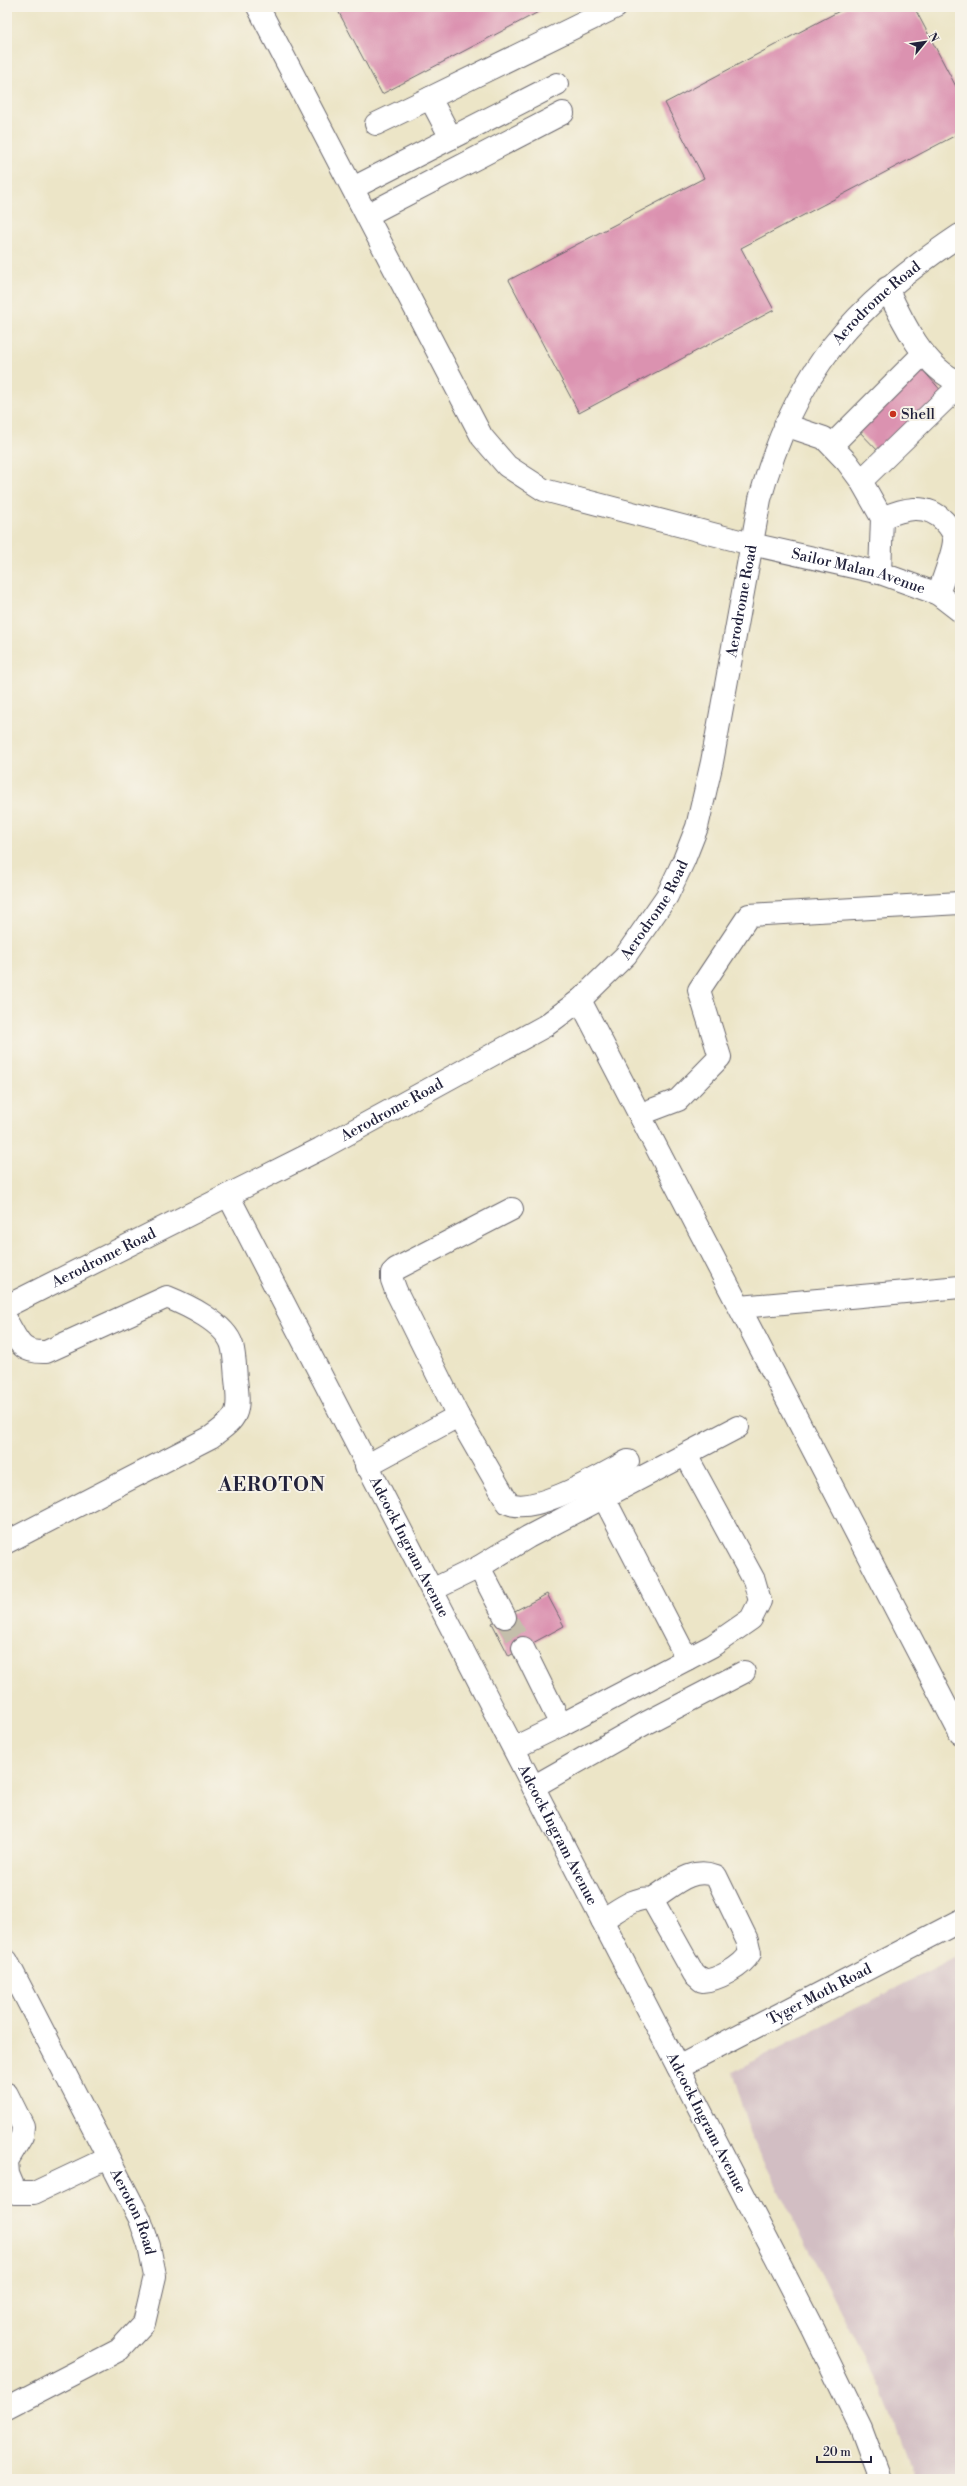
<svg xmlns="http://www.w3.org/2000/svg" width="967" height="2486" viewBox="0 0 967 2486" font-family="'Libre Bodoni',serif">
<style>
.industrial{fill:#d2bec3}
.building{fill:#db92b0}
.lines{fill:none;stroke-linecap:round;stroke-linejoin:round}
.minor-tunnel{stroke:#c4beab;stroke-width:22;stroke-dasharray:22 11;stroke-linecap:butt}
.minor-casing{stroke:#69666c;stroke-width:24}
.minor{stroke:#fff;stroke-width:22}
.poi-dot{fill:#c8321e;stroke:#f7f3e8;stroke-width:1.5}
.labels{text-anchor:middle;stroke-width:4;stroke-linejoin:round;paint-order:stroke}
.street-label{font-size:15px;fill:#22223b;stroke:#f7f3e8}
.poi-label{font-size:15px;fill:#22223b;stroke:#f7f3e8;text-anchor:start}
.district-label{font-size:19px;font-weight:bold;letter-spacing:1px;fill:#22223b;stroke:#f7f3e8}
</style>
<rect width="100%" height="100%" fill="#f7f3e8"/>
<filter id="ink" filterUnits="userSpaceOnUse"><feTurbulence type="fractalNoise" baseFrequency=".025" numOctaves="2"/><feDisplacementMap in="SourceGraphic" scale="8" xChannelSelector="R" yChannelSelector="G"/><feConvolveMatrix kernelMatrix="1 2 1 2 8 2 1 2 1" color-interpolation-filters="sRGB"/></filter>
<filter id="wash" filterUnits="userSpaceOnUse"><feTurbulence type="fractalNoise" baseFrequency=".012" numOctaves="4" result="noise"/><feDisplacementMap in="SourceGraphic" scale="16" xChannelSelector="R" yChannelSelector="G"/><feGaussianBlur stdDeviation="0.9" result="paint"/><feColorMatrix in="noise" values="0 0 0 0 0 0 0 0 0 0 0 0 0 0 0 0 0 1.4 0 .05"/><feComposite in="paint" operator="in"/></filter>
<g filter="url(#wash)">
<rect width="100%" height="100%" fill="#ece5c7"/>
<!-- industrial -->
<path class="industrial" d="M 960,1955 L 960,2479 L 914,2479 L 883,2394 L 753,2140 L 732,2072 Z"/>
<g id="blocks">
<!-- building -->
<g class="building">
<path d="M 336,7 L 548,7 L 382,94 Z"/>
<path d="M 847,7 L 914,7 L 960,94 L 960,133 L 741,248 L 774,310 L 579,413 L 509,280 L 704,178 L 665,103 Z"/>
<path d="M 921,368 L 944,394 L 881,454 L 857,429 Z"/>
<path d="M 547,1594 L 564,1626 L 509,1656 L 492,1623 Z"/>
</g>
</g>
</g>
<g filter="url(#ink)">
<use href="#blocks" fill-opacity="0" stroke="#69666c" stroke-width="1"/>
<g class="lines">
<!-- minor-tunnel -->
<path class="minor-tunnel" d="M 505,1617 L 523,1648"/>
<defs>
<g id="minor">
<path id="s1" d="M 258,7 L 482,437 L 507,466 L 544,490 L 751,544 L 880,573 L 938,594 L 960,611"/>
<path d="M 376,124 L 430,98"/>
<path d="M 451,138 L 430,98 L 616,7"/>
<path d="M 353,188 L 557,84"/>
<path d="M 367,215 L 563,113"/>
<path d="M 887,288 C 901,319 926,371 960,382"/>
<path d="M 785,425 L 824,438 L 847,462 L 861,481 L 882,518 L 880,573"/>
<path d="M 832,445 L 923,354"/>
<path d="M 861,481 L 960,385"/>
<path d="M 882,518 C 903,509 926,502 944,521 C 949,526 954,533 954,540 C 954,552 942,582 938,594"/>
<path d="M 580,1000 L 960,1733"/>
<path d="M 641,1114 L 678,1100 L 720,1057 L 699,990 L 749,915 L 960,903"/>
<path id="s2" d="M 228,1195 L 813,2329 L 861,2428 L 880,2479"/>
<path d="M 512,1209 L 396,1269 L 392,1273 L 392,1280 L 396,1291 L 458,1416 L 508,1503 C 534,1516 603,1474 628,1461"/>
<path id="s3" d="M 7,1306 L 320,1149 L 545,1026 L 580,1000 L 626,955 L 667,896 L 684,860 L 697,827 L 712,762 L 760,499 C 795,371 851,308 960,235"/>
<path d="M 740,1307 L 960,1287"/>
<path d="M 7,1322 C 19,1342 20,1353 46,1352 L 167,1297 C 187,1305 225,1323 232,1345 C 235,1356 235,1368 236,1379 C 240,1413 239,1417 211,1437 L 7,1542"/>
<path d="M 366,1466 L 458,1416"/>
<path d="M 604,1498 L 687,1659"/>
<path d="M 479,1567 L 528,1537 L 738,1427"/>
<path d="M 432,1590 L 479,1567 L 505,1617"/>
<path d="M 561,1725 L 712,1646 L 751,1619 L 760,1601 L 754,1580 L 686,1455"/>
<path d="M 514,1748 L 561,1725 L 523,1648"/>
<path d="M 533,1787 L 644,1724 L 744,1672"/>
<path d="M 602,1920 C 616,1912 636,1895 652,1899 C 673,1886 691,1866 716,1876 L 747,1940 L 750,1953 C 742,1967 718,1980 702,1981 L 694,1974 L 652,1899"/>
<path id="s4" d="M 7,1961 L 140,2219 L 149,2246 L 155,2276 L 144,2323 L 119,2350 L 7,2408"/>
<path id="s5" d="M 678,2067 L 960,1921"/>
<path d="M 7,2094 L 23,2126 L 22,2136 L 7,2161 L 8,2174 L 16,2193"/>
<path d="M 7,2190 L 16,2193 L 34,2193 L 108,2158"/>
</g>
</defs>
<!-- minor casing -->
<use href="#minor" class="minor-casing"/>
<!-- minor -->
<use href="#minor" class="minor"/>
</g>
</g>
<!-- markers -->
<circle class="poi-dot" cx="893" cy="414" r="4"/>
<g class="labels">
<!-- street labels -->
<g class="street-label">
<text dy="5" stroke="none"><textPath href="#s3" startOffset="1428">Aerodrome Road</textPath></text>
<text dy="5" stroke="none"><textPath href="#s1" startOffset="892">Sailor Malan Avenue</textPath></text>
<text dy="5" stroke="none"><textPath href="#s3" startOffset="1092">Aerodrome Road</textPath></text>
<text dy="5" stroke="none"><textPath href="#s3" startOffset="768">Aerodrome Road</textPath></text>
<text dy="5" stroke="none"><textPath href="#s3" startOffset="432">Aerodrome Road</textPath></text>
<text dy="5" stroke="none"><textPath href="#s3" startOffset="108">Aerodrome Road</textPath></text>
<text dy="5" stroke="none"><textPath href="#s2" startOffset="396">Adcock Ingram Avenue</textPath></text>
<text dy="5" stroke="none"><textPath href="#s2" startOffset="720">Adcock Ingram Avenue</textPath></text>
<text dy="5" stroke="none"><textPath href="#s5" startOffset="159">Tyger Moth Road</textPath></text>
<text dy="5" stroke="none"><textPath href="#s2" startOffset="1044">Adcock Ingram Avenue</textPath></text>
<text dy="5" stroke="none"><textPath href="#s4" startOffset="281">Aeroton Road</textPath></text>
</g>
<!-- poi labels -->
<g class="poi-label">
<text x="901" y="419">Shell</text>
</g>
<!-- district labels -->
<g class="district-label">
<text x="272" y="1491">AEROTON</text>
</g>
</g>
<!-- margin -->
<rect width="967" height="2486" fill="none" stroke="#f7f3e8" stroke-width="24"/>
<!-- north arrow -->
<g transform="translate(925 42) rotate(61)" stroke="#f7f3e8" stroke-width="3" paint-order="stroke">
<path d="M0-3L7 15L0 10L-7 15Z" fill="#22223b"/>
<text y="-6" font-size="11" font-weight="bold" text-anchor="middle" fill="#22223b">N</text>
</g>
<!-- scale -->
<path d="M817 2456v6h54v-6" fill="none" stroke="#22223b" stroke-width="2"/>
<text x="823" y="2456" font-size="12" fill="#22223b" stroke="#f7f3e8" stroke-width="3" paint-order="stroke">20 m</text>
</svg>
